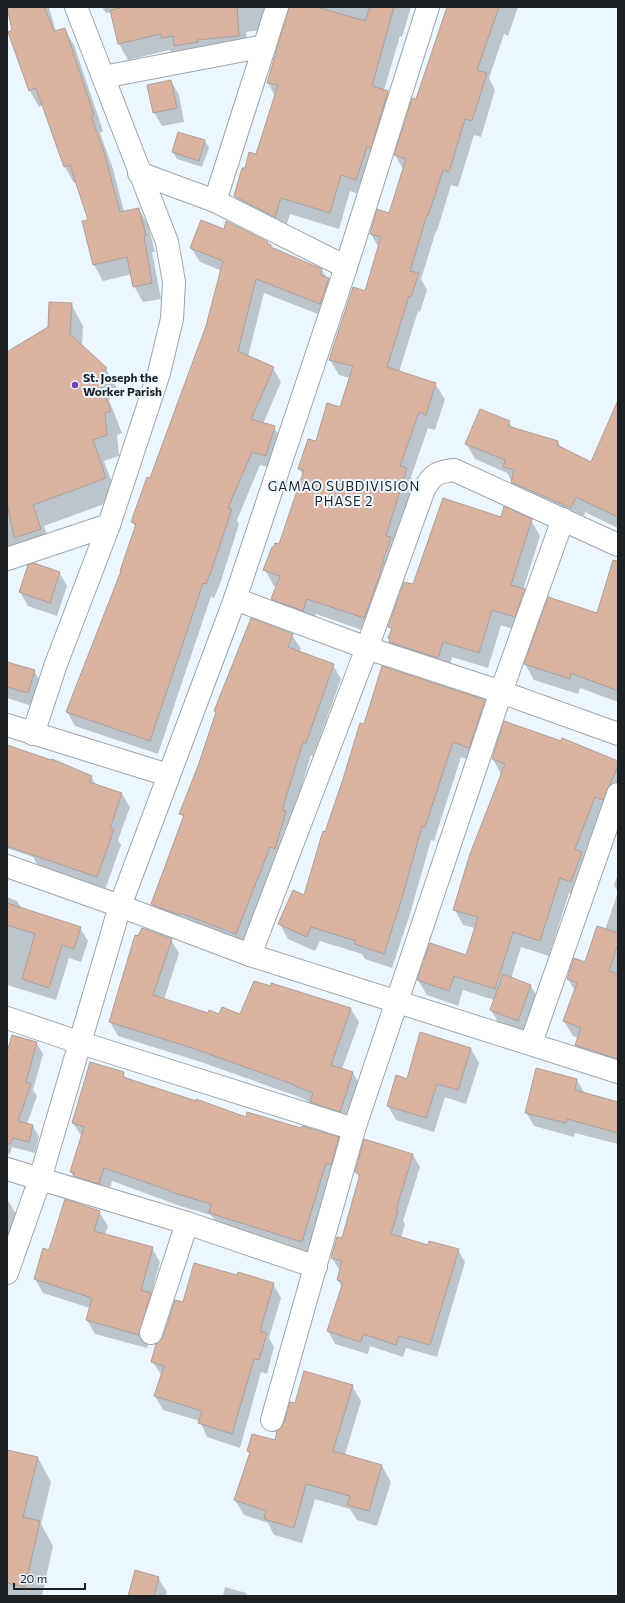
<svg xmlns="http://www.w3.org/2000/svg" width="625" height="1603" viewBox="0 0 625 1603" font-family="Commissioner,sans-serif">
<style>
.shadow{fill:#0003}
.building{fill:#dab4a0;stroke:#aca09b}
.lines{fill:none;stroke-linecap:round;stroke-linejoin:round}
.minor-casing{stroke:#9da5ae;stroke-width:24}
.minor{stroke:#fff;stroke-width:22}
.poi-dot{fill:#7a42b8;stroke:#ecf6ff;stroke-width:1.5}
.labels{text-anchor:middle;stroke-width:4;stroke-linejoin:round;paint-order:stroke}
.poi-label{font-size:12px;font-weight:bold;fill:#1d2124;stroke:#ecf6ff;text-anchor:start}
.neighbourhood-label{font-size:13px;letter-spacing:1px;fill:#1d2124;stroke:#ecf6ff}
</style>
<rect width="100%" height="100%" fill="#ecf6ff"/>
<!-- shadow -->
<g class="shadow">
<path d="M 7,7 L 49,7 L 56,32 L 64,29 L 74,45 L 103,131 L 100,133 L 113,169 L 124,212 L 139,209 L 148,225 L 155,252 L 152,252 L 161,299 L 143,302 L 134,286 L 132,274 L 103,281 L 94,265 L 89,221 L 77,182 L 74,183 L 65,167 L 43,105 L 39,107 L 30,91 Z"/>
<path d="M 102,7 L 411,7 L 402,37 L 400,36 L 384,90 L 388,92 L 397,108 L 365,196 L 350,191 L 339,229 L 290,214 L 284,233 L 244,213 L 235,196 L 246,169 L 256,155 L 275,96 L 268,83 L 290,11 L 284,11 L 271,29 L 246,32 L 248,52 L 172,54 L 170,50 L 128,60 L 119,44 L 112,12 L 106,13 Z"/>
<path d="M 446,7 L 518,7 L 508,36 L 504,34 L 489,78 L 495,90 L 481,137 L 474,135 L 458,187 L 451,185 L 437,231 L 436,231 L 421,279 L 427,290 L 420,312 L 418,311 L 399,372 L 435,384 L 445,399 L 435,430 L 428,428 L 411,477 L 416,485 L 373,634 L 316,614 L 312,626 L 281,615 L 272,599 L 277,587 L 274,586 L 265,570 L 280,545 L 303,475 L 299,469 L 340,408 L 350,378 L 339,375 L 330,360 L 366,293 L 379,248 L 371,234 L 390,214 L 403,169 L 395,155 L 417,100 L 447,10 Z"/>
<path d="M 171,81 L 179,95 L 184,122 L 162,126 L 154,112 Z"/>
<path d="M 179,133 L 205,141 L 209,148 L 202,167 L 177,159 L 173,152 Z"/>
<path d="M 224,230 L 267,242 L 273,250 L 322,270 L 336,293 L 328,318 L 264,293 L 248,357 L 273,368 L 281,382 L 263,424 L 274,427 L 282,441 L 274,469 L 260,465 L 237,520 L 239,524 L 220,584 L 214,598 L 211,596 L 158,754 L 75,726 L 67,712 L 122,573 L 121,571 L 136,528 L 132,522 L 150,479 L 207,327 L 222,271 L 200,262 L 191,248 Z"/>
<path d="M 71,304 L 83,326 L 82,347 L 106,369 L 118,390 L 109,400 L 122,433 L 117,435 L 119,456 L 104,461 L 118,499 L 44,526 L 52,550 L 7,563 L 7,353 L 12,348 L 49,327 Z"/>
<path d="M 509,422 L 513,429 L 558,442 L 561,448 L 592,463 L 618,428 L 618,528 L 585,512 L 580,523 L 521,498 L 507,473 L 475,459 L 466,443 Z"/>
<path d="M 501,518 L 531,520 L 540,536 L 523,590 L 533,606 L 524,633 L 501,625 L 488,668 L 452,657 L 447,674 L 400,658 L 390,642 L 389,638 L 392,631 L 389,626 L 414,586 Z"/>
<path d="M 59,572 L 67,586 L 57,616 L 28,606 L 20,592 Z"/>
<path d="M 618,577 L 618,702 L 580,688 L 578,694 L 534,680 L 525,664 L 598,614 Z"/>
<path d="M 292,635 L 301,649 L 299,652 L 333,665 L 341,679 L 313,756 L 311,755 L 291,821 L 244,947 L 160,918 L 152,904 L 184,819 L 181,814 L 199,767 L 217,713 L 216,711 Z"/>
<path d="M 7,663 L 34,671 L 42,685 L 35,707 L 7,698 Z"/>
<path d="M 484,701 L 493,716 L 477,763 L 461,757 L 434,841 L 431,840 L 410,914 L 392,968 L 365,959 L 362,954 L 320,941 L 315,951 L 288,939 L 280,924 L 305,896 L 325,833 L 365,725 Z"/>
<path d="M 7,746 L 91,777 L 97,786 L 122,794 L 130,807 L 118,840 L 121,845 L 105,890 L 39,868 L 33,857 L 7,848 Z"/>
<path d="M 493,759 L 618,762 L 618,799 L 580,897 L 569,893 L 549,956 L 521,947 L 511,979 L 531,986 L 539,1000 L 526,1034 L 499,1024 L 491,1010 L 494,1000 L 463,990 L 458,1006 L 427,995 L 418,980 L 466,956 L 475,928 L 463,925 L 455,910 L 501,774 Z"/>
<path d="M 618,874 L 618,892 L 614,885 Z"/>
<path d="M 618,892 L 618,1071 L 585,1060 L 576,1045 L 578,1038 L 573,1036 L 564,1021 L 575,991 L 568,979 L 585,963 L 605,930 Z"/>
<path d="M 7,897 L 17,901 L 22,909 L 80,928 L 88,941 L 81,962 L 69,958 L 56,1000 L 7,985 Z"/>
<path d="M 171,940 L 179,953 L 164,1000 L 208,1015 L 220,1015 L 351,1009 L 359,1022 L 342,1069 L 353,1073 L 361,1087 L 348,1125 L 319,1116 L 311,1103 L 302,1098 L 201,1062 L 118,1036 L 110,1022 Z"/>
<path d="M 421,1034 L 471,1049 L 479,1063 L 466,1104 L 445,1097 L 434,1132 L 396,1120 L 388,1106 L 407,1080 Z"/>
<path d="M 36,1042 L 43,1054 L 33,1090 L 37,1096 L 27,1124 L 33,1126 L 39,1137 L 35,1153 L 12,1147 L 10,1154 L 7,1153 L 7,1054 Z"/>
<path d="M 123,1073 L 127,1080 L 247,1118 L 338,1138 L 346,1152 L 310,1255 L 218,1226 L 211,1215 L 180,1206 L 112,1181 L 107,1197 L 79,1186 L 71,1172 L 82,1137 L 73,1123 Z"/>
<path d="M 577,1080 L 585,1094 L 618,1103 L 618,1144 L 575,1133 L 574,1137 L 534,1126 L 526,1112 Z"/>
<path d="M 413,1155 L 420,1167 L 403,1221 L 405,1224 L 401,1238 L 429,1246 L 458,1250 L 465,1262 L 437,1357 L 406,1348 L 403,1357 L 370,1346 L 368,1354 L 335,1344 L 328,1331 L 342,1288 L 338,1280 L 340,1271 L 332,1258 L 342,1239 L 360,1179 L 356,1172 Z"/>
<path d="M 7,1199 L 16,1214 L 7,1240 Z"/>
<path d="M 99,1212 L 108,1226 L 105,1235 L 152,1248 L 160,1262 L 151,1295 L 158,1308 L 147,1348 L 95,1334 L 87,1320 L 90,1308 L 43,1293 L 35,1279 L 44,1249 L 49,1251 Z"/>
<path d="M 237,1276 L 273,1284 L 281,1298 L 269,1338 L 274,1347 L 267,1374 L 261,1372 L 240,1448 L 207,1437 L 200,1421 L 163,1410 L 155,1396 L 162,1376 L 152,1361 L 184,1303 Z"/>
<path d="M 352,1386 L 361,1401 L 345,1455 L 382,1466 L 391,1482 L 377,1526 L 357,1520 L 350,1509 L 315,1499 L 302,1543 L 274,1535 L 268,1523 L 244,1515 L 235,1500 L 250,1455 L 248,1451 L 252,1435 L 275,1442 L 296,1404 Z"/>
<path d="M 7,1451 L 38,1458 L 51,1482 L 41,1524 L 53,1546 L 42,1596 L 7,1596 Z"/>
<path d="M 158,1578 L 167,1592 L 166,1596 L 129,1596 Z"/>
<path d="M 225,1587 L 246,1593 L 248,1596 L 223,1596 Z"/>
</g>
<!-- building -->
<g class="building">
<path d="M 7,7 L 44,7 L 54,31 L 65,28 L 94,115 L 91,116 L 104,152 L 120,212 L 139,208 L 146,236 L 144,236 L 152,283 L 133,287 L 127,257 L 93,265 L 82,221 L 88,220 L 70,165 L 64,167 L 36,88 L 29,91 L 8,32 L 12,30 Z"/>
<path d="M 126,7 L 237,7 L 239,36 L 197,40 L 198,42 L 174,46 L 173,36 L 161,38 L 161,34 L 118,44 L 110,10 Z"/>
<path d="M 289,7 L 317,7 L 365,21 L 370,7 L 394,7 L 372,86 L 388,91 L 371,148 L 367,147 L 356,180 L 341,175 L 330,213 L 281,198 L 275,217 L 234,196 L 242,168 L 245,168 L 249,152 L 256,154 L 278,85 L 267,83 Z"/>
<path d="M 447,7 L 499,7 L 477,70 L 487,73 L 472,121 L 465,119 L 449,172 L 443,170 L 428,216 L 427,215 L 410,271 L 419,273 L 411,297 L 409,296 L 387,367 L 436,383 L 426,415 L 419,412 L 400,466 L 407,468 L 386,536 L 391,537 L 379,574 L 380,574 L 364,618 L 307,599 L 303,611 L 271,599 L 280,576 L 263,570 L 272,547 L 274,547 L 275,543 L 279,544 L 304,470 L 298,469 L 308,439 L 316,441 L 327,403 L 340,407 L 353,366 L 329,360 L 353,287 L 365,291 L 381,237 L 370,234 L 377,209 L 389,213 L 406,159 L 394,155 L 412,98 L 416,99 Z"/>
<path d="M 171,80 L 177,108 L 153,113 L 147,85 Z"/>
<path d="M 178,132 L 205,140 L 199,161 L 172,152 Z"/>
<path d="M 201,220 L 224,229 L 226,221 L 268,242 L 267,243 L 271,245 L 271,247 L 322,269 L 320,275 L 329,278 L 320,304 L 256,279 L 238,351 L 274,367 L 251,419 L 275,426 L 266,456 L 252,452 L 228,508 L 232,509 L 212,569 L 206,584 L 203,583 L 150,741 L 66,712 L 121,571 L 120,571 L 136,524 L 131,522 L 147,477 L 150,478 L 206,326 L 223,261 L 190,248 Z"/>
<path d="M 49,302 L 72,303 L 70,334 L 107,368 L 98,378 L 111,411 L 105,413 L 107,435 L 93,440 L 106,478 L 33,505 L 41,529 L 14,538 L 7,503 L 7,352 L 48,327 Z"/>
<path d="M 618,400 L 618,517 L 576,497 L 571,508 L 511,482 L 514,470 L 503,467 L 505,460 L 465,444 L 480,409 L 510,421 L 508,426 L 558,441 L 557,445 L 591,462 Z"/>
<path d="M 443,498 L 501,517 L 504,506 L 532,519 L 511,585 L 525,589 L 515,617 L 492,610 L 479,653 L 443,642 L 438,658 L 389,642 L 390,639 L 388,638 L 392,628 L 388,627 L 404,582 L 413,584 Z"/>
<path d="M 613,560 L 618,561 L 618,691 L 571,673 L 570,679 L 524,664 L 548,597 L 597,613 Z"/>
<path d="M 34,563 L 60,572 L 50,603 L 19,592 L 28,565 Z"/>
<path d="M 251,618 L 293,634 L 288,647 L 334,664 L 306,743 L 303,742 L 282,810 L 286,811 L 275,849 L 270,847 L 236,934 L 180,913 L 179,915 L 151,904 L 184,815 L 179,814 L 198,766 L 216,712 L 214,711 Z"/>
<path d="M 7,662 L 35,670 L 28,693 L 7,687 Z"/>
<path d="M 382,666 L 485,700 L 469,748 L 453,742 L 425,827 L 422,826 L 402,898 L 384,954 L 355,944 L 356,941 L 311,927 L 307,937 L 278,924 L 293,890 L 304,895 L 323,831 L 325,832 L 343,779 L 360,723 L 364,724 Z"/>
<path d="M 504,721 L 561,741 L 562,738 L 618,761 L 618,766 L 603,800 L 595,797 L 575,849 L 582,852 L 571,882 L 560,878 L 540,941 L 513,932 L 495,989 L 454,976 L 449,991 L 417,980 L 430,943 L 466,955 L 478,917 L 453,910 L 470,854 L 505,764 L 492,759 Z"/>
<path d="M 7,745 L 51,760 L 52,759 L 92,776 L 89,782 L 122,793 L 110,829 L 114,830 L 97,877 L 7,846 Z"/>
<path d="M 7,903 L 81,927 L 74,949 L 62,945 L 49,988 L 22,979 L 35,934 L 7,925 Z"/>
<path d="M 597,926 L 618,933 L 618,944 L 609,971 L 618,974 L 618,1059 L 575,1045 L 581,1028 L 563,1021 L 577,983 L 567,979 L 574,958 L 585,962 Z"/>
<path d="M 142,928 L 172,939 L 153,995 L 208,1013 L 209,1010 L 219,1014 L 222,1007 L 240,1014 L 254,981 L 271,986 L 271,983 L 351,1008 L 331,1065 L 353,1072 L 340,1112 L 310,1102 L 313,1093 L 295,1086 L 295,1085 L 192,1048 L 109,1022 L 135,935 L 138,936 Z"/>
<path d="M 503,974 L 531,985 L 518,1021 L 490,1010 Z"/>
<path d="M 420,1032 L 471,1048 L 458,1090 L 437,1084 L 426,1118 L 387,1106 L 396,1075 L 407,1079 Z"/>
<path d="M 12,1035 L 37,1042 L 26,1082 L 31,1084 L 18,1121 L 33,1125 L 29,1142 L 13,1138 L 10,1144 L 7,1144 L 7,1053 Z"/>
<path d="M 90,1062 L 124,1072 L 123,1077 L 196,1101 L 196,1099 L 246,1117 L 247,1112 L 301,1128 L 302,1126 L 339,1137 L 331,1165 L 326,1163 L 302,1242 L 209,1213 L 211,1204 L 171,1192 L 171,1191 L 104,1168 L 99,1184 L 73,1176 L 74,1173 L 70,1172 L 84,1127 L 72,1123 Z"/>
<path d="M 536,1068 L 577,1079 L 575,1090 L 618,1102 L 618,1133 L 567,1119 L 566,1123 L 525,1113 Z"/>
<path d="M 364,1139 L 413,1154 L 396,1210 L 398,1211 L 391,1234 L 428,1245 L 429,1241 L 459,1249 L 430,1345 L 399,1336 L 396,1345 L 363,1334 L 361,1342 L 327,1331 L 343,1282 L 337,1280 L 342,1261 L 331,1258 L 337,1237 L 342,1238 L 360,1174 L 355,1172 Z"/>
<path d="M 65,1199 L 100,1211 L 94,1231 L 153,1247 L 141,1290 L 151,1293 L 139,1335 L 86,1320 L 92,1298 L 34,1279 L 43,1248 L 49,1250 Z"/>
<path d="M 194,1263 L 237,1275 L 238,1272 L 274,1283 L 260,1331 L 267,1333 L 259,1360 L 254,1359 L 232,1434 L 198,1423 L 202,1411 L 154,1396 L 164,1366 L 151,1362 L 156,1344 L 163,1337 L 175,1300 L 183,1302 Z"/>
<path d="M 304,1371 L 353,1385 L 333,1451 L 382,1465 L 369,1511 L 347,1505 L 350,1496 L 306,1484 L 294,1528 L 264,1519 L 266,1511 L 234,1500 L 250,1452 L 247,1451 L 252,1434 L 275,1440 L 277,1431 L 284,1423 L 290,1402 L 295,1403 Z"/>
<path d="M 7,1450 L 38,1457 L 23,1517 L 40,1521 L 25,1587 L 7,1583 Z"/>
<path d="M 135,1570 L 159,1577 L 154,1596 L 128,1596 Z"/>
</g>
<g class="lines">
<defs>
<g id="minor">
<path d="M 103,77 L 265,46"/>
<path d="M 139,173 L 215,201 L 346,267"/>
<path d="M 215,201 L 277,7"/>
<path d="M 7,559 L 109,525 L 159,373 L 172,319 L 174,282 L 167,242 L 76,7"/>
<path d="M 235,599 L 367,648 L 501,692 L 618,734"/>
<path d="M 7,725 L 168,775"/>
<path d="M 33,734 L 56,664 L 109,525"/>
<path d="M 7,866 L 120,906 L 250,955 L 618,1072"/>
<path d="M 250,955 L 367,648 L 424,489 C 433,474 437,472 454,470 L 618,545"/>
<path d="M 7,1018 L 81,1043 L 354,1129"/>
<path d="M 531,1043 L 618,794"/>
<path d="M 7,1169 L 187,1223 L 316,1267"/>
<path d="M 7,1273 L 40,1179 L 120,906 L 235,599 L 346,267 L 428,7"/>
<path d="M 151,1333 L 187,1223"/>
<path d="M 272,1420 L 354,1129 L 501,692 L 563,519"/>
</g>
</defs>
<!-- minor casing -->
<use href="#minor" class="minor-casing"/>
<!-- minor -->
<use href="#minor" class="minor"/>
</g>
<!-- markers -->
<circle class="poi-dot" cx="75" cy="385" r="4"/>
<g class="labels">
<!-- poi labels -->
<g class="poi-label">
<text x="83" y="382">St. Joseph the<tspan x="83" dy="14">Worker Parish</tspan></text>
</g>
<!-- neighbourhood labels -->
<g class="neighbourhood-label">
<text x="344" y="491">GAMAO SUBDIVISION<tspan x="344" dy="15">PHASE 2</tspan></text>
</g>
</g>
<!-- border -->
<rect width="625" height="1603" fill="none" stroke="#1d2124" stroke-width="16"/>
<!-- scale -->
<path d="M14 1583v6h71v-6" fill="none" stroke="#1d2124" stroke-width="2"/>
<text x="20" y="1583" font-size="12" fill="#1d2124" stroke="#ecf6ff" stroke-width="3" paint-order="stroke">20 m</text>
</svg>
